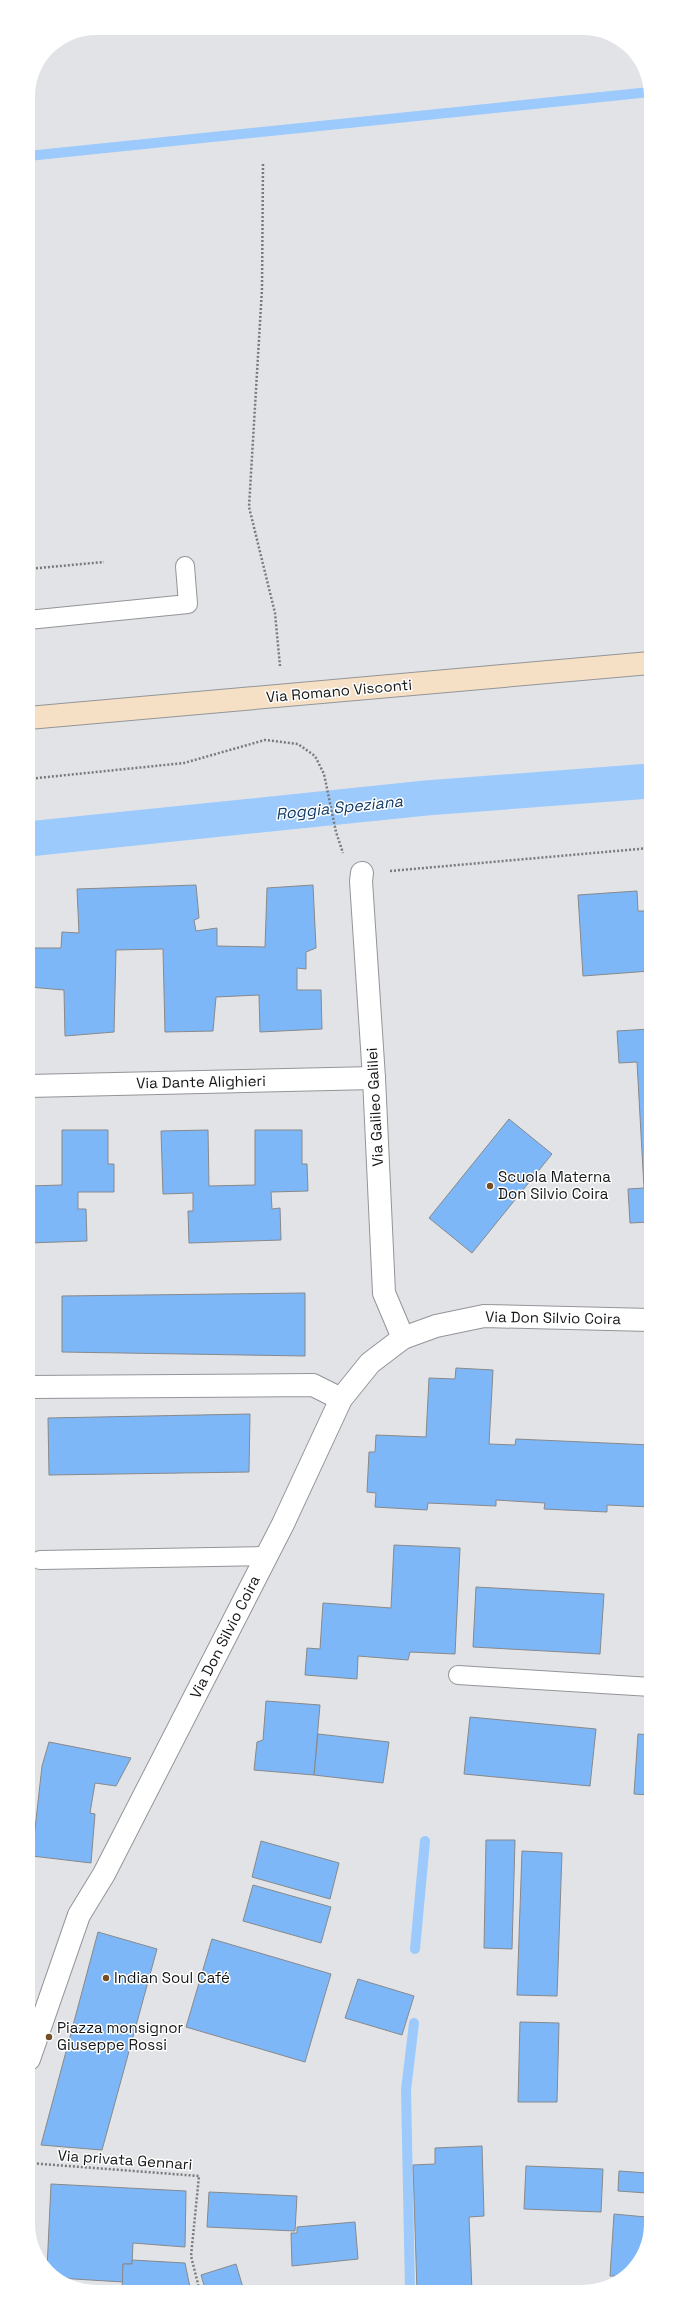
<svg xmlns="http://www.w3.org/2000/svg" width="679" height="2320" viewBox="0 0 679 2320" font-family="'Space Grotesk',sans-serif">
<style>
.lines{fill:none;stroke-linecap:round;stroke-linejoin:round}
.stream{stroke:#9ccafd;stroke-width:10}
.canal{stroke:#9ccafd;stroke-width:35}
.building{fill:#7eb7f7;stroke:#87898c}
.lane-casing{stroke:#939598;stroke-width:20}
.street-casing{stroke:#939598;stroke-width:24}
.secondary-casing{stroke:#939598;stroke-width:24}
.path{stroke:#797a7c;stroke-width:2.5;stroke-dasharray:2 2;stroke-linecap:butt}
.lane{stroke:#fff;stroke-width:18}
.street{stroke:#fff;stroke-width:22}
.secondary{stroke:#f6e0c5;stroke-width:22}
.poi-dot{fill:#735029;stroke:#fff;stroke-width:1.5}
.labels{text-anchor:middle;stroke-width:3;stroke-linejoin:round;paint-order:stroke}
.street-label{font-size:15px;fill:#151617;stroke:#fff}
.poi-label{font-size:15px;fill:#151617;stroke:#fff;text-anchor:start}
.water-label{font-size:16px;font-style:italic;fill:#143c65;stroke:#fff}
</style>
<rect width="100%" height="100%" fill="#e1e3e6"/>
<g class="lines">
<!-- stream -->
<g class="stream">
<path d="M 28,156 L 650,92"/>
<path d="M 415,1949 L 425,1841"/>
<path d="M 410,2291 L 406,2090 L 414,2023"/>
</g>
<!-- canal -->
<path class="canal" d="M 28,839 L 426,798 L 650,781"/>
</g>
<!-- building -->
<g class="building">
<path d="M 196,885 L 199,918 L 194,920 L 196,931 L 217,928 L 217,946 L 265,947 L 267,888 L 313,885 L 316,948 L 306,952 L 306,969 L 297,968 L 297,990 L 321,990 L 322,1029 L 260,1032 L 259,995 L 216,997 L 213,1031 L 165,1032 L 163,949 L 116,950 L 114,1032 L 65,1036 L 64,990 L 29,987 L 29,948 L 61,948 L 62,932 L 79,933 L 77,889 Z"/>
<path d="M 637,891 L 638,911 L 650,911 L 650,971 L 583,976 L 578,895 Z"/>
<path d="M 650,1029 L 650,1222 L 630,1223 L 628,1189 L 644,1188 L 637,1062 L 619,1063 L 617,1031 Z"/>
<path d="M 509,1119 L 552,1154 L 472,1253 L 429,1218 Z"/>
<path d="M 62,1130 L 108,1130 L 108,1164 L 114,1164 L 114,1192 L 78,1192 L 78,1209 L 86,1209 L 87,1241 L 29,1243 L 29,1186 L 62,1185 Z"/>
<path d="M 208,1130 L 209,1186 L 255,1185 L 255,1130 L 302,1130 L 302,1164 L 307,1164 L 308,1191 L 271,1192 L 272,1209 L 280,1208 L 281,1240 L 189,1243 L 188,1211 L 193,1211 L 193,1193 L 163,1194 L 161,1131 Z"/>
<path d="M 305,1293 L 305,1356 L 62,1352 L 62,1296 Z"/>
<path d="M 456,1368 L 493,1370 L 489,1444 L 515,1445 L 516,1439 L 651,1445 L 651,1507 L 607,1505 L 607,1512 L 544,1509 L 545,1503 L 496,1500 L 496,1506 L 428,1503 L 427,1510 L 375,1507 L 376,1493 L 367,1492 L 369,1452 L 375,1452 L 376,1435 L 426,1437 L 429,1378 L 455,1379 Z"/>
<path d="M 250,1414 L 249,1472 L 49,1475 L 48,1418 Z"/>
<path d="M 394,1545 L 460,1548 L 455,1654 L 410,1652 L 408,1660 L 358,1656 L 357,1679 L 305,1675 L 307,1648 L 320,1649 L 323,1603 L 391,1608 Z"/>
<path d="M 476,1587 L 604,1594 L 600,1654 L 473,1647 Z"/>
<path d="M 649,1598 L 651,1599 L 651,1659 L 645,1659 Z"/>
<path d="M 266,1701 L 320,1705 L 314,1775 L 254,1770 L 257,1742 L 263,1740 Z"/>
<path d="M 470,1717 L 596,1729 L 590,1786 L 464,1774 Z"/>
<path d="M 318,1734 L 389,1742 L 383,1783 L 314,1775 Z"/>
<path d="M 638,1734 L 651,1735 L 651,1795 L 634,1794 Z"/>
<path d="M 49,1742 L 131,1758 L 116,1786 L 95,1783 L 90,1813 L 95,1814 L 91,1863 L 32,1856 L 42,1766 Z"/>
<path d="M 486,1840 L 515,1840 L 512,1949 L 484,1948 Z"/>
<path d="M 261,1841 L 339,1863 L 330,1899 L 252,1877 Z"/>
<path d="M 522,1851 L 562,1853 L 557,1996 L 517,1995 Z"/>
<path d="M 253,1885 L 331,1907 L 321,1943 L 243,1921 Z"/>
<path d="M 98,1932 L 157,1949 L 102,2150 L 41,2145 Z"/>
<path d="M 212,1939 L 331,1974 L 305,2062 L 186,2027 Z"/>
<path d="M 358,1979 L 414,1996 L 402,2035 L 345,2018 Z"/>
<path d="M 520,2022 L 559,2023 L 557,2102 L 518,2102 Z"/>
<path d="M 482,2146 L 484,2216 L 469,2217 L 472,2291 L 417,2291 L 413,2165 L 435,2164 L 435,2148 Z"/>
<path d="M 526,2166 L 603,2169 L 601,2212 L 524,2209 Z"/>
<path d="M 648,2168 L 651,2169 L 651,2224 L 637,2266 L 615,2279 L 615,2276 L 610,2276 L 614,2214 L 646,2217 L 647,2193 L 618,2191 L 619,2171 L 647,2173 Z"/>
<path d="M 51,2184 L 186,2191 L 185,2247 L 133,2243 L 132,2264 L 123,2264 L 123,2282 L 58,2278 L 51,2275 L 47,2269 Z"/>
<path d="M 209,2192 L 297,2196 L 295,2231 L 207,2227 Z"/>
<path d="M 355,2222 L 358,2259 L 292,2266 L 291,2233 L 297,2233 L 297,2227 Z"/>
<path d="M 132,2260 L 185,2263 L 191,2292 L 122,2292 L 123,2264 L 132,2264 Z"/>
<path d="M 236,2264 L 244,2291 L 206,2292 L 201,2275 Z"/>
</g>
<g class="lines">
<defs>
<g id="lane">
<path d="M 28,620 L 188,604 L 185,566"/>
<path d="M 40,1560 L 266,1556"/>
<path d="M 458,1675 L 651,1687"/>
</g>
<g id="street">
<path d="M 362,873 L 361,881 L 374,1078 L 384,1293 L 403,1338"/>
<path d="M 29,1086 L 374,1078"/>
<path d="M 29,1387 L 313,1385 L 341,1399"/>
<path d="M 29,2059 L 79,1915 L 104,1874 L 283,1524 L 341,1399 L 370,1363 L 403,1338 L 436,1326 L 484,1316 L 650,1320"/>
</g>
<path id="secondary" d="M 28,718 L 650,663"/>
</defs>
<!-- lane casing -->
<use href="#lane" class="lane-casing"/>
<!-- street casing -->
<use href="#street" class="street-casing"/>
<!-- secondary casing -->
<use href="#secondary" class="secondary-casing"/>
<!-- path -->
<g class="path">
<path d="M 263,164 L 262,289 L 249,507 L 275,613 L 280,666"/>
<path d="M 28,569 L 104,562"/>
<path d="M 28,779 L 184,763 L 265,740 L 298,744 L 315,756 L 324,774 L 336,832 L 343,853"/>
<path d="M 390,871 L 650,848"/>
<path d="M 29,2163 L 199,2176 L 191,2256 L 200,2292"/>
</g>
<!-- lane -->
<use href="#lane" class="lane"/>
<!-- street -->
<use href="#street" class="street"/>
<!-- secondary -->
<use href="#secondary" class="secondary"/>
</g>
<!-- markers -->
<g class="poi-dot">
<circle cx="490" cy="1186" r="4"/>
<circle cx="106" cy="1978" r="4"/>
<circle cx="49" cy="2037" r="4"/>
</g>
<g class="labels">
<!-- street labels -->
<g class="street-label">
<text transform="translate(339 691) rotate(-5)" y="5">Via Romano Visconti</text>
<text transform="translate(201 1082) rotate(-1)" y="5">Via Dante Alighieri</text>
<text transform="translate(375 1107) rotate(-93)" y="5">Via Galileo Galilei</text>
<text transform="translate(553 1318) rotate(1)" y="5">Via Don Silvio Coira</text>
<text transform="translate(225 1637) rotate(-63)" y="5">Via Don Silvio Coira</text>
<text transform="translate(125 2160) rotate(4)" y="5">Via privata Gennari</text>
</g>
<!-- poi labels -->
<g class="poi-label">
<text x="498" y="1182">Scuola Materna<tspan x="498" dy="17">Don Silvio Coira</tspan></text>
<text x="114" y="1983">Indian Soul Café</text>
<text x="57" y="2033">Piazza monsignor<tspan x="57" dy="17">Giuseppe Rossi</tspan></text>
</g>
<!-- water labels -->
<g class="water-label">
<text transform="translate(339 807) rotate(-6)" y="6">Roggia Speziana</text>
</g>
</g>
<!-- crop -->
<path d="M0 0H679V2320H0ZM96 35H583A61 61 0 0 1 644 96V2224A61 61 0 0 1 583 2285H96A61 61 0 0 1 35 2224V96A61 61 0 0 1 96 35Z" fill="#fff" fill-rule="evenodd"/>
</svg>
